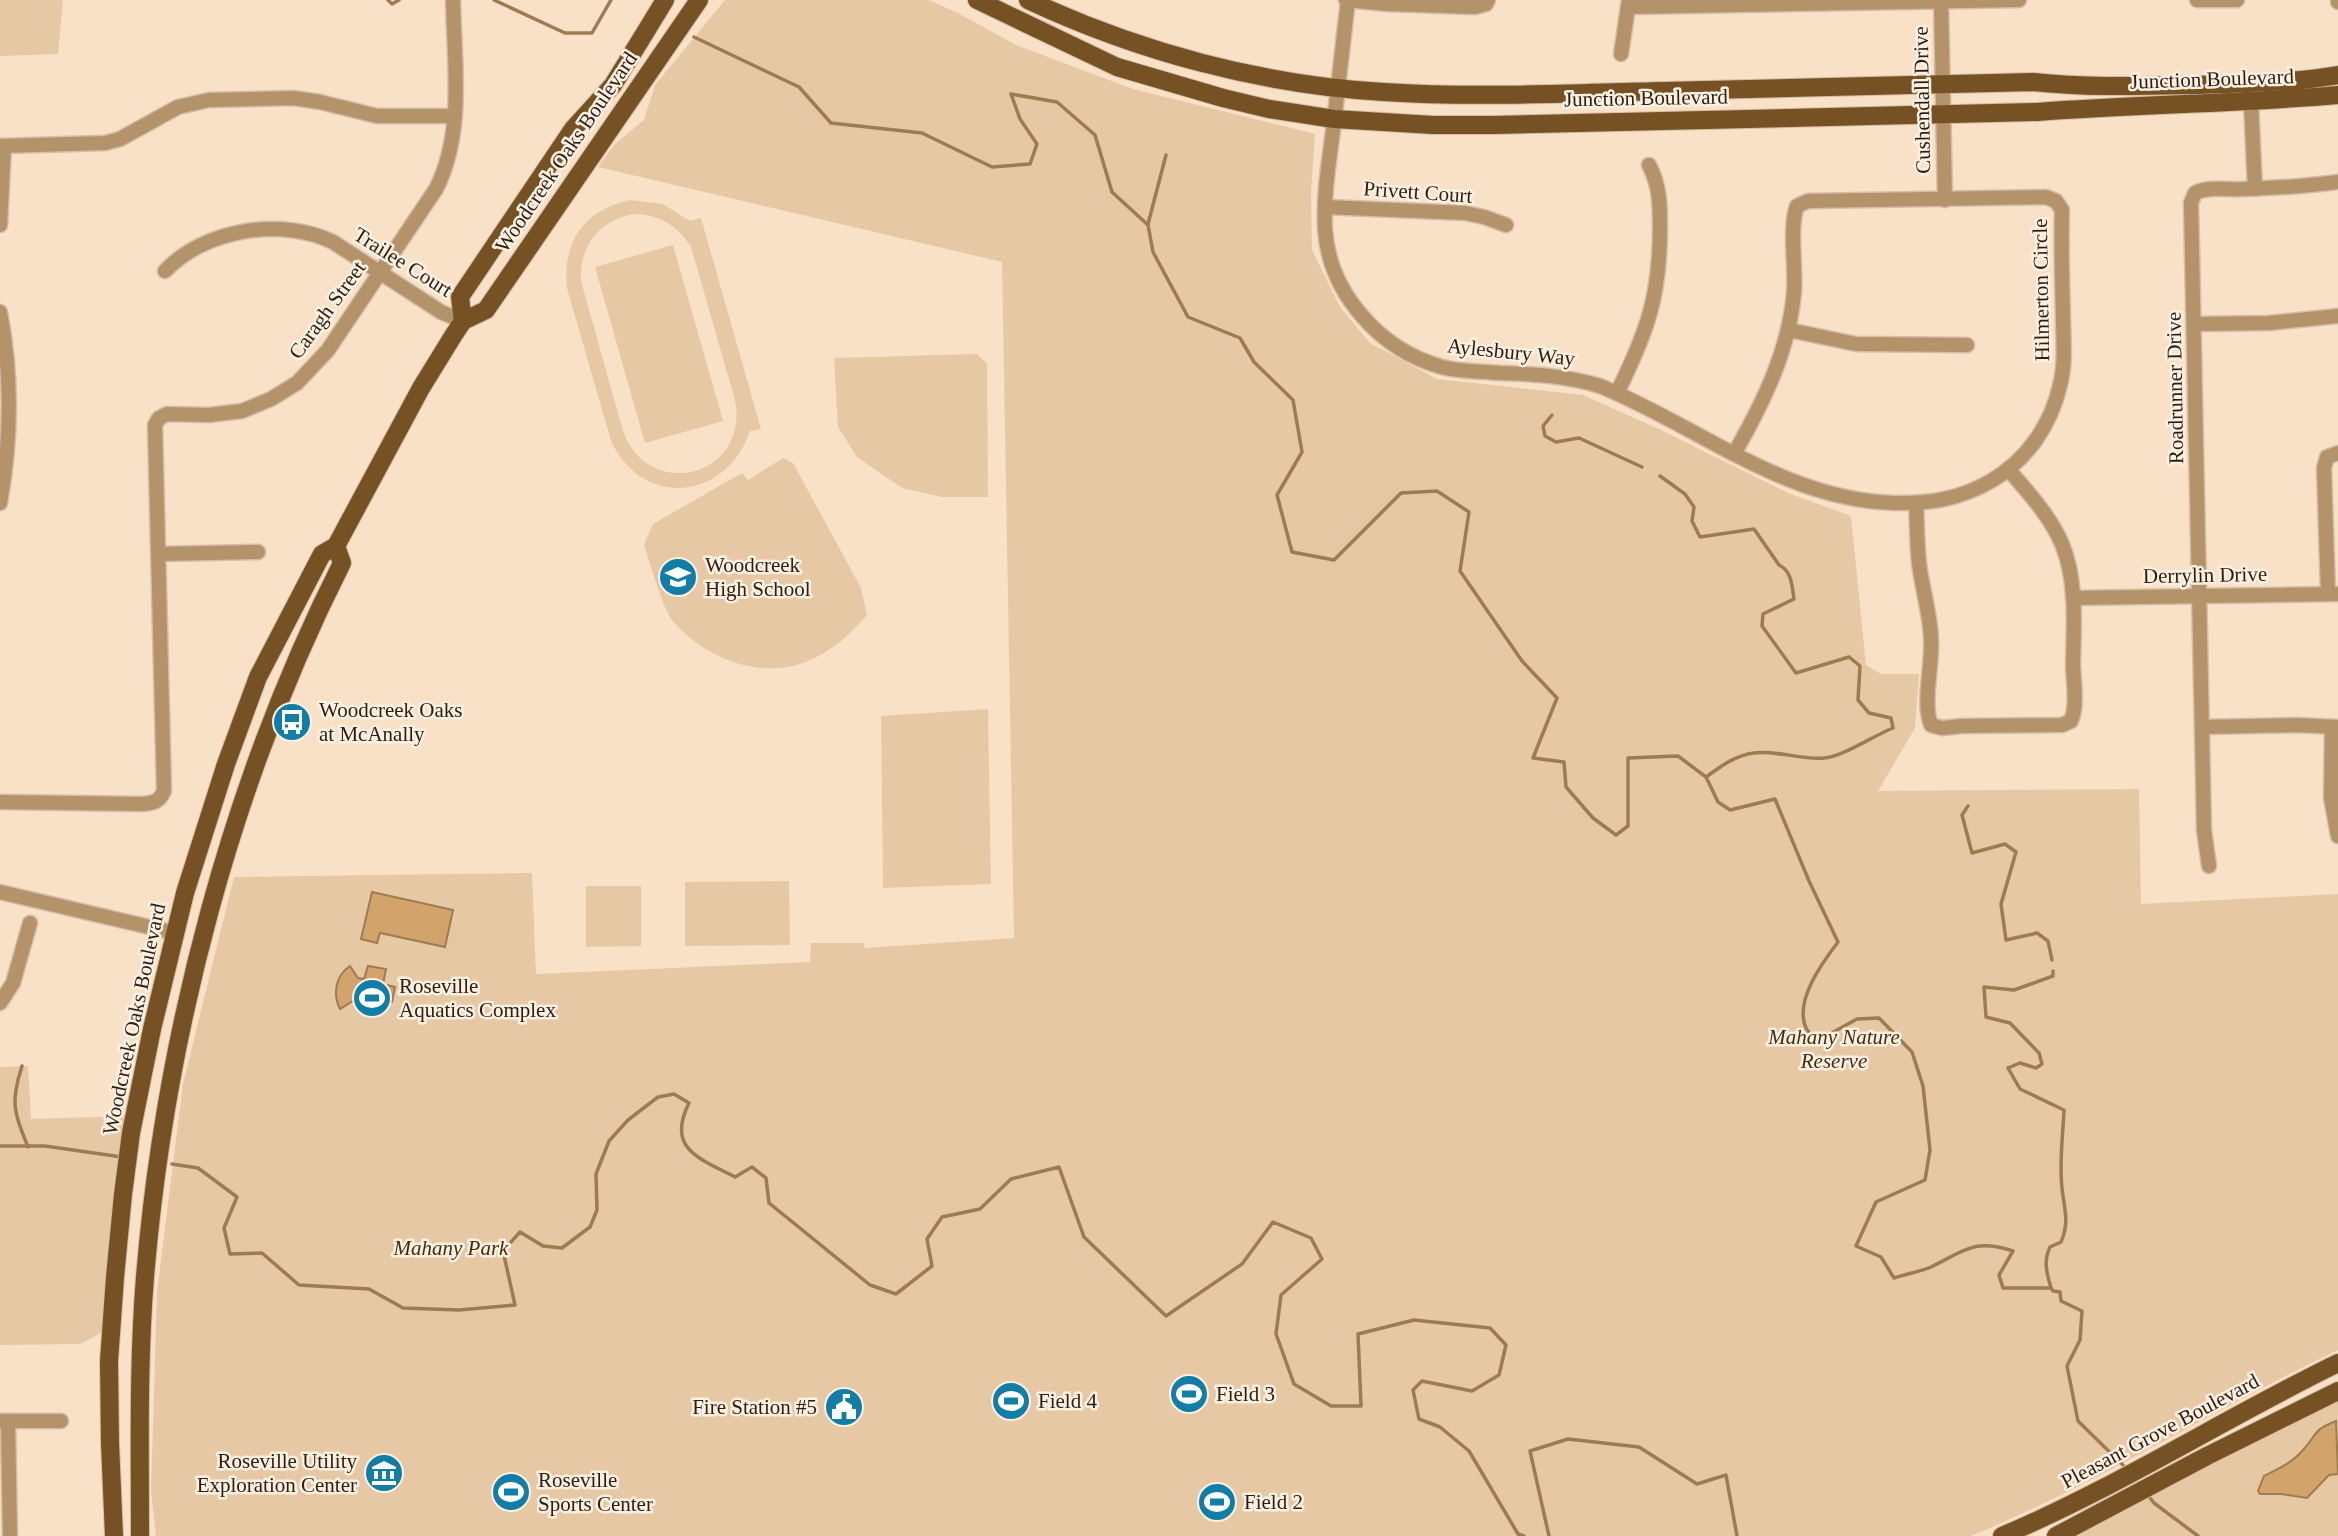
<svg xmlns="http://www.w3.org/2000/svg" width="2338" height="1536" viewBox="0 0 2338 1536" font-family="Georgia,serif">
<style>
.green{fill:#e7c8a4;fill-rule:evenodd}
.water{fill:#d2a36b;stroke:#9f7b51;stroke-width:2}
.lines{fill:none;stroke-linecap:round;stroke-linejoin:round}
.stream{stroke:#9f7b51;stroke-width:3.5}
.minor-casing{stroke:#d3bea7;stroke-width:17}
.major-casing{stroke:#d3bea7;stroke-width:20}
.minor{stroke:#b4926a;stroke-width:14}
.major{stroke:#755124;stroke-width:18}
.labels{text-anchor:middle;stroke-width:5;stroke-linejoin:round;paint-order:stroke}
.street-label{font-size:21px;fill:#271e15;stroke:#fef0e1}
.poi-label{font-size:21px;fill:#271e15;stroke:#fef0e1;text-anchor:start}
.park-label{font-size:21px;font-style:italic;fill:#412d14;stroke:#fef0e1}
</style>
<rect width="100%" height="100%" fill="#f9e1c7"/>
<!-- green -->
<g class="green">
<path d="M 0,0 L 63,0 L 58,54 L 0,56 Z"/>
<path d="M 725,0 L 929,0 L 958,13 L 1016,45 L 1133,89 L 1315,134 L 1311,192 L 1312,250 L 1340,307 L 1370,343 L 1437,379 L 1583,395 L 1661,430 L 1788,493 L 1851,516 L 1866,665 L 1881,674 L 1919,674 L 1915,728 L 1878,791 L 2139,789 L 2141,904 L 2338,894 L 2338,1350 C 2214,1409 2098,1484 1971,1536 L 156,1536 L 151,1491 L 157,1292 L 183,1084 L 234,877 L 532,873 L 536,974 L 810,962 L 811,943 L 864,943 L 865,948 L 1014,938 L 1002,262 L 598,167 L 615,144 L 644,120 L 655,85 Z"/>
<path d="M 630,200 L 663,204 L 690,221 L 701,218 L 761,429 L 750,431 C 726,501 643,509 611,441 L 567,288 C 562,241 585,210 630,200 ZM 635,214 C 660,215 678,226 691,247 L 735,400 C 750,476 649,503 623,431 L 581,281 C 579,246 600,219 635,214 Z"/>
<path d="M 673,245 L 723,421 L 645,443 L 595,267 Z"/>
<path d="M 977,354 L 987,364 L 988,497 L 942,497 L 902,488 L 857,457 L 838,427 L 834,358 Z"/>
<path d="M 783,458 L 793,463 L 861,588 L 867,615 C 851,634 832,651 808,661 C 761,681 704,658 673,621 C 663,610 650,562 644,545 L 653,524 L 742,473 L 748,480 Z"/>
<path d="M 988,709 L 991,884 L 883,888 L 881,716 Z"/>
<path d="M 789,881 L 790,945 L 685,946 L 685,882 Z"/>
<path d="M 586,886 L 641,886 L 641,946 L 586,947 Z"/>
<path d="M 28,1066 L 31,1119 L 128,1116 L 105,1331 L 80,1344 L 0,1345 L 0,1067 Z"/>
<path d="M 2338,1399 L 2338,1536 L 2064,1536 Z"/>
</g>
<!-- water -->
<g class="water">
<path d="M 372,892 L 453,910 L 445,947 L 380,933 L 377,943 L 361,939 Z"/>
<path d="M 350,966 L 358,978 L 364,979 L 368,966 L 386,969 L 383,984 L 395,987 L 392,1002 L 383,1000 L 385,993 L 382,992 L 378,1007 L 353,1001 L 340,1009 C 332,994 336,975 350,966 Z"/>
<path d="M 2336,1421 L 2338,1474 L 2329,1475 L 2307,1498 L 2281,1494 L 2260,1494 L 2258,1491 L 2264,1476 C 2278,1469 2292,1463 2303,1450 C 2318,1433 2313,1430 2336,1421 Z"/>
</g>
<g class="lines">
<!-- stream -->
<g class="stream">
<path d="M 388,0 L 392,4 L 399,0"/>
<path d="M 494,0 L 565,33 L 592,33 L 611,0"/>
<path d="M 694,37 L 799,87 L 831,123 L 922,133 L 992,167 L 1030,164 L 1037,144 L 1020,119 L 1011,94 L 1057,102 L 1095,135 L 1112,192 L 1148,225 L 1153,252 L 1188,317 L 1240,338 L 1254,362 L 1293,400 L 1302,452 L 1277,495 L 1292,552 L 1334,560 L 1401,493 L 1437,491 L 1469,512 L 1460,571 L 1522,661 L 1557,698 L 1533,758 L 1564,762 L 1566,787 L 1593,818 L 1616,835 L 1628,826 L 1628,758 L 1678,756 L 1706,777 L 1718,802 L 1730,810 L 1775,799 L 1809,881 L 1838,942 C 1822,963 1794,1001 1806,1028 C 1808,1032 1813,1037 1817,1041 L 1857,1019 L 1879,1018 L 1912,1052 L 1923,1086 L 1930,1150 L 1925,1180 L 1876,1202 L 1856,1246 L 1881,1257 L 1894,1278 C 1906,1274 1919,1272 1931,1267 C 1964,1251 1974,1238 2013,1251 L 1999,1275 L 2003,1288 L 2051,1288 L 2053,1291 L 2060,1292 L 2061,1301 L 2082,1311 L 2080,1340 L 2067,1366 L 2078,1421 L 2127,1469"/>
<path d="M 1148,224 L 1166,155"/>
<path d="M 1552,415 L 1543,426 L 1545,436 L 1556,442 L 1579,438 L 1642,467"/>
<path d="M 1660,476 L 1685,494 L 1694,507 L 1692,521 L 1700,537 L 1754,529 L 1779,565 C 1792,571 1792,587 1794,599 L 1763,614 L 1762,626 L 1796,673 L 1849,657 L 1860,666 L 1858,700 L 1869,713 L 1891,718 L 1893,728 C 1873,736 1842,757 1824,758 C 1801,760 1777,750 1754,753 C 1736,755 1721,766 1706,777"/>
<path d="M 1968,806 L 1962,815 L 1972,853 L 2005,844 L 2016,852 L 2001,904 L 2006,940 L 2037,933 L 2048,941 L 2052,960"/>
<path d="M 22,1066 C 10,1103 14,1112 28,1147"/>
<path d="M 0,1146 L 45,1146 L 122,1157"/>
<path d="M 172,1164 L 198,1168 L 237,1197 L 224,1228 L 230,1254 L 262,1253 L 299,1285 L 369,1289 L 403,1308 L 459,1310 L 515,1305 L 503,1251 L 520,1232 L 543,1246 L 562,1248 L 590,1227 L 597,1210 L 596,1174 L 609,1141 L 628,1120 L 658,1097 L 674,1094 L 689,1103 C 666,1149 699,1158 735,1177 L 752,1167 L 766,1178 L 769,1203 L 870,1285 L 896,1294 L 932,1266 L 927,1239 L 942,1217 L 980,1209 L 1011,1179 L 1059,1167 L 1084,1237 L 1166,1316 L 1242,1264 L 1273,1222 L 1311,1238 L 1322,1259 L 1281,1295 L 1276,1334 L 1294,1384 L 1331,1406 L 1361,1406 L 1358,1334 L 1414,1320 L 1490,1328 L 1506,1345 L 1499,1375 L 1472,1391 L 1422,1381 L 1413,1390 L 1419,1419 L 1440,1427 L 1469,1451 L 1518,1534 L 1524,1536"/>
<path d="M 2051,1288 C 2047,1274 2043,1261 2050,1247 L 2061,1242 C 2070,1222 2064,1208 2062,1188 C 2059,1162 2063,1135 2064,1110 L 2020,1089 L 2008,1068 L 2020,1063 L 2036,1068 L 2042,1064 L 2039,1053 L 2010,1023 L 1986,1017 L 1984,987 L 2014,990 L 2053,976 L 2053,971"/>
<path d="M 2147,1494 L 2154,1503 L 2198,1536"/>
<path d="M 1549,1536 L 1530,1451 L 1568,1439 L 1639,1447 L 1697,1484 L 1726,1475 L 1737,1536"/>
</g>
<defs>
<g id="minor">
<path d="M 1346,0 L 1388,4 L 1475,7 L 1486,4 L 1488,0"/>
<path d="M 1348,0 C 1343,41 1339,81 1334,122 C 1330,157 1323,193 1325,229 C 1329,293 1380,350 1442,367 C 1461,372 1481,371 1500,373 C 1535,374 1567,376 1600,386 C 1698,426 1784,500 1894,503 C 1929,504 1960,499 1991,481 C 2027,460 2051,425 2060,385 C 2066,362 2063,339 2063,316 C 2062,281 2061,245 2062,210 L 2056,201 L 2046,197 L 1808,201 L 1797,206 C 1789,227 1796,267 1794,292 C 1789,351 1763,403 1734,454"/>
<path d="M 1941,0 L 1945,200"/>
<path d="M 2197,0 L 2237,0"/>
<path d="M 2338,0 L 2338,2"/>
<path d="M 1628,7 L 2019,0"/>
<path d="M 1621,54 L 1629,0"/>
<path d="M 2251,102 L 2255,189"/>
<path d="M 0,146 L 105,143 L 120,139 L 178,107 L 209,100 L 293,98 L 320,102 L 377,116 L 454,116"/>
<path d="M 1325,207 L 1465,213 L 1484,217 L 1506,225"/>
<path d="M 0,225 L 4,146"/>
<path d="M 165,271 C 205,229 281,217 333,242 L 441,312 L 463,321"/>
<path d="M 0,312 C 12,374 11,441 0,503"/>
<path d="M 2195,324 L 2269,323 L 2338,316"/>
<path d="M 1789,330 L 1856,344 L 1967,345"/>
<path d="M 1617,393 C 1647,332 1660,297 1660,228 C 1660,205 1660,186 1649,165"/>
<path d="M 1916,503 C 1917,523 1917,543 1919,563 C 1922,588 1930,613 1931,638 C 1933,664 1922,702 1931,725 L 1942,728 L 1962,726 L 2062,725 L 2071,721 C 2078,704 2073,681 2073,662 C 2074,624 2077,580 2062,544 C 2050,516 2028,492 2008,469"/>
<path d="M 159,554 L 258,552"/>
<path d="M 2328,593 L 2324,468 L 2327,457 L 2338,453"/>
<path d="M 2073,598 L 2338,594"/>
<path d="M 2202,727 L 2295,725 L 2338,727"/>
<path d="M 2332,727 L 2331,798 L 2338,836"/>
<path d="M 0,802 L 142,804 C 154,803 159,802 164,791 L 155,425 L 159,418 L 167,414 L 209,415 L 242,411 L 271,399 L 297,383 L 328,350 L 436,189 C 465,132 454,62 453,0"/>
<path d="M 2209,866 L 2204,830 L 2191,203 L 2195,193 C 2209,186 2227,190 2244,189 C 2275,188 2307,186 2338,182"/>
<path d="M 0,892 L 175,933"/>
<path d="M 0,1003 L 13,983 L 30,923"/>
<path d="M 1,1421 L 61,1421"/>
<path d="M 8,1421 L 10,1536"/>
</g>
<g id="major">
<path d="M 977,0 L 1117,67 L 1223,98 L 1269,109 L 1334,119 L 1433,125 L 1493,125 L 2037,112 C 2137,104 2238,104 2338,95"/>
<path d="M 1028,0 C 1139,52 1262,85 1384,92 C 1477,98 1571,93 1664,91 C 1787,88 1910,85 2033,82 C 2089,88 2143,86 2199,85 C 2245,83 2292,83 2338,75"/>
<path d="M 463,321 L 460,297 L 573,129 L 613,85 L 665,0"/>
<path d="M 114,1536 L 110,1443 L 109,1361 L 115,1277 L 123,1194 L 131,1133 L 152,1029 L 185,893 L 226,764 L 258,677 L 322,554 L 336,546 L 421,388 L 453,336 L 463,321 L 486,310 L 699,0"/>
<path d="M 140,1536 C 140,1450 138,1363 145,1277 C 165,1035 232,780 342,563 L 336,546"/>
<path d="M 2002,1536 C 2118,1487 2225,1418 2338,1363"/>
<path d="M 2056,1536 L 2207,1456 L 2338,1391"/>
</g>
</defs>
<!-- minor casing -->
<use href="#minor" class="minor-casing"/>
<!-- major casing -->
<use href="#major" class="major-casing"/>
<!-- minor -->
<use href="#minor" class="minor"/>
<!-- major -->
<use href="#major" class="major"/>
</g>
<!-- icons -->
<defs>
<symbol id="school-disc" viewBox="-11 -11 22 22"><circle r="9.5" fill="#107ea7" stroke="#fef0e1"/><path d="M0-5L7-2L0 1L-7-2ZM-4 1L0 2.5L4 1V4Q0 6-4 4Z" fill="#fff"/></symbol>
<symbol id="bus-disc" viewBox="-11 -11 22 22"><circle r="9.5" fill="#107ea7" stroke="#fef0e1"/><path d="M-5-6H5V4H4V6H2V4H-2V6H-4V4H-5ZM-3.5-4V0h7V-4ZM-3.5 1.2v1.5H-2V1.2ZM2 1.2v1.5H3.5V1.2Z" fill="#fff"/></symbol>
<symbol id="stadium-disc" viewBox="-11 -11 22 22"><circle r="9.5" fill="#107ea7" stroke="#fef0e1"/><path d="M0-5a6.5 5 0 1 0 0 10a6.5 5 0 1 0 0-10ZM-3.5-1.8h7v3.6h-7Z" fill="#fff"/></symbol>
<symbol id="civic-disc" viewBox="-11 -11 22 22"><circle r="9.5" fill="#107ea7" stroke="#fef0e1"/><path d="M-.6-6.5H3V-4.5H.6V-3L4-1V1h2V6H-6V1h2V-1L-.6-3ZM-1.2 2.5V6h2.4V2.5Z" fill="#fff"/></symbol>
<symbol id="museum-disc" viewBox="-11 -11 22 22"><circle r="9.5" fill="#107ea7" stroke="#fef0e1"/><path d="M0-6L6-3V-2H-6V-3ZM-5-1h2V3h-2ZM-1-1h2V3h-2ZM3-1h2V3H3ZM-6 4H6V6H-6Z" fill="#fff"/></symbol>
</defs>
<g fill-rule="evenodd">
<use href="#school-disc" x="656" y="555" width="44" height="44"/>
<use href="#bus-disc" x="270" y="700" width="44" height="44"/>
<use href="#stadium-disc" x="350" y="976" width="44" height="44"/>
<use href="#stadium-disc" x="1167" y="1372" width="44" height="44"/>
<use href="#stadium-disc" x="989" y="1379" width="44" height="44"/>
<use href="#civic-disc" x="822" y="1385" width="44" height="44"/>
<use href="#museum-disc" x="362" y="1451" width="44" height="44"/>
<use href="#stadium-disc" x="489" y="1470" width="44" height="44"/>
<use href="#stadium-disc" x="1195" y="1480" width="44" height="44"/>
</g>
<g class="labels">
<!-- street labels -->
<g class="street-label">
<text transform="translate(2212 79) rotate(-2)" y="7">Junction Boulevard</text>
<text transform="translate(1646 98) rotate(-1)" y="7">Junction Boulevard</text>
<text transform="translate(1922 100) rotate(-91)" y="7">Cushendall Drive</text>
<text transform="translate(566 152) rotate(-56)" y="7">Woodcreek Oaks Boulevard</text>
<text transform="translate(1418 192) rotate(4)" y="7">Privett Court</text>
<text transform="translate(403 262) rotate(32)" y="7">Trailee Court</text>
<text transform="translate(2041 290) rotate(-91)" y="7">Hilmerton Circle</text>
<text transform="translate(327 310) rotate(-54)" y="7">Caragh Street</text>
<text transform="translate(1511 352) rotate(6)" y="7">Aylesbury Way</text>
<text transform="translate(2175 388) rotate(-91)" y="7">Roadrunner Drive</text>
<text transform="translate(2205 575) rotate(-1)" y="7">Derrylin Drive</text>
<text transform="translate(134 1019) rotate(-78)" y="7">Woodcreek Oaks Boulevard</text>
<text transform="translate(2160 1431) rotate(-28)" y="7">Pleasant Grove Boulevard</text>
</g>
<!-- poi labels -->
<g class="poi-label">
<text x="705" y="572">Woodcreek<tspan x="705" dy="24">High School</tspan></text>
<text x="319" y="717">Woodcreek Oaks<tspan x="319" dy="24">at McAnally</tspan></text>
<text x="399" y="993">Roseville<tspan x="399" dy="24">Aquatics Complex</tspan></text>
<text x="1216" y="1401">Field 3</text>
<text x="1038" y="1408">Field 4</text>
<text x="817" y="1414" text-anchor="end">Fire Station #5</text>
<text x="357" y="1468" text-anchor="end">Roseville Utility<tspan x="357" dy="24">Exploration Center</tspan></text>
<text x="538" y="1487">Roseville<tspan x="538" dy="24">Sports Center</tspan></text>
<text x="1244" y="1509">Field 2</text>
</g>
<!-- park labels -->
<g class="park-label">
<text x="1834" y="1044">Mahany Nature<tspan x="1834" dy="24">Reserve</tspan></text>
<text x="451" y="1255">Mahany Park</text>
</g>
</g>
</svg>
